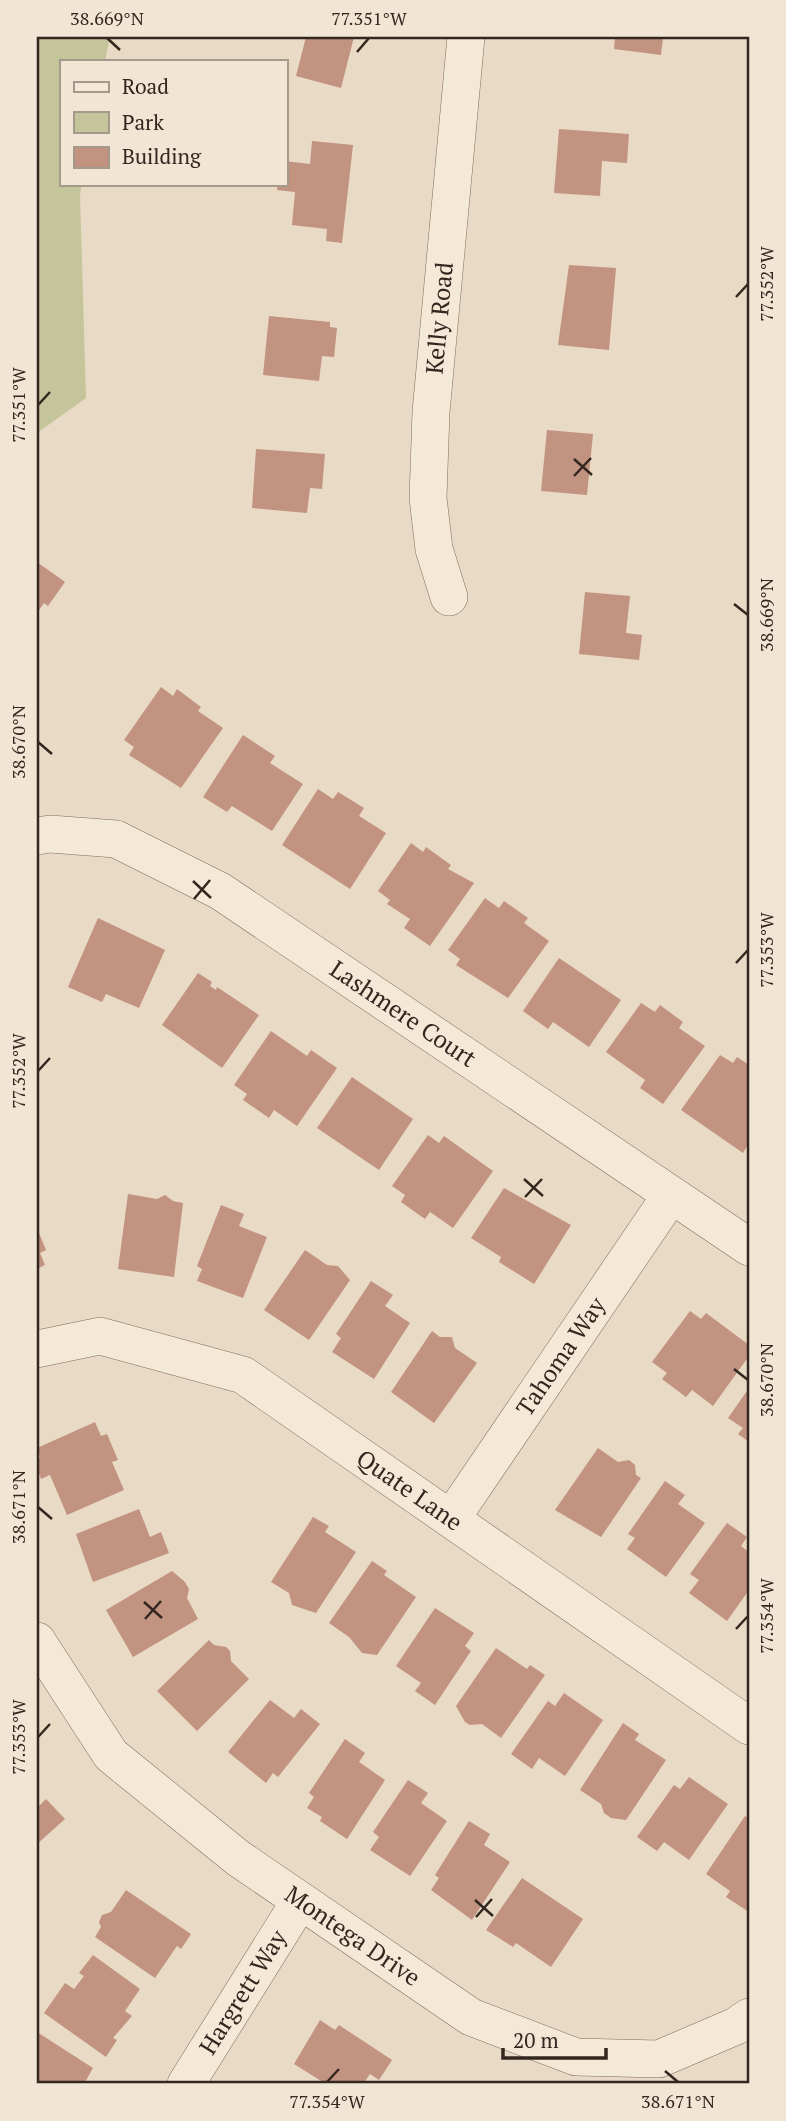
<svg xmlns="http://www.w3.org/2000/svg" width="786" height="2121" viewBox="0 0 786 2121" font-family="'PT Serif',serif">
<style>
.green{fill:#c5c59b}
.building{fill:#c29380}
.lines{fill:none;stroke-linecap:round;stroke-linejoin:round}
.street-casing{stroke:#816c5e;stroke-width:38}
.street{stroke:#f4e8d7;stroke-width:37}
.ticks{fill:none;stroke:#33271f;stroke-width:2.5}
.labels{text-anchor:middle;stroke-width:7;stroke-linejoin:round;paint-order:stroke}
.street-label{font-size:24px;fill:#33271f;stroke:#f1e5d4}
.neatline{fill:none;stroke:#33271f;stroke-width:2.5}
.ticks-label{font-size:18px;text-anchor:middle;fill:#33271f}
</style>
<rect width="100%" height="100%" fill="#e8dac5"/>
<!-- green -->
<path class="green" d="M 37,37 L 110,37 L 105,61 L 61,61 L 61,184 L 82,184 L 80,194 L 86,398 L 37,433 Z"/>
<!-- building -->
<g class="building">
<path d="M 306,37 L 354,37 L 341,88 L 296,76 Z"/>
<path d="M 615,37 L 663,37 L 661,55 L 614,49 Z"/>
<path d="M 559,129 L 629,134 L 627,163 L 602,161 L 600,196 L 554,193 Z"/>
<path d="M 312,141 L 353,145 L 342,243 L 326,241 L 327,229 L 292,225 L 295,192 L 277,190 L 278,184 L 285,184 L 285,161 L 310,164 Z"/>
<path d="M 569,265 L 616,268 L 609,350 L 558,345 Z"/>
<path d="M 269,316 L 330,322 L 330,327 L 337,328 L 334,357 L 322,356 L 319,381 L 263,375 Z"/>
<path d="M 547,430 L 593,434 L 587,495 L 541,491 Z"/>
<path d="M 256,449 L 325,454 L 322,489 L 310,488 L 307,513 L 252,508 Z"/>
<path d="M 37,562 L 65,582 L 48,606 L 44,603 L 37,613 Z"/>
<path d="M 585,592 L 630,596 L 626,633 L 642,635 L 639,660 L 579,654 Z"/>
<path d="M 161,687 L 173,696 L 177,689 L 201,707 L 198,711 L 223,728 L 181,788 L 129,755 L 134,747 L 124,740 Z"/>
<path d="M 243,735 L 275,756 L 270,763 L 303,784 L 272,831 L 232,806 L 227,812 L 203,797 Z"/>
<path d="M 318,789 L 333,799 L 338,792 L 364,808 L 359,816 L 386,833 L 350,889 L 282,845 Z"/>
<path d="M 411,843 L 423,852 L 426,847 L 451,865 L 448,869 L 474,883 L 430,946 L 404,928 L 410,919 L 387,904 L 390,900 L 378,891 Z"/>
<path d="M 485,898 L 499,908 L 504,901 L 528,918 L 524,923 L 549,941 L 508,998 L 456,965 L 460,959 L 448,950 Z"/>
<path d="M 98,918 L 165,950 L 139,1008 L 106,994 L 102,1002 L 68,987 Z"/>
<path d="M 559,958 L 621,1000 L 589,1047 L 553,1022 L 548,1029 L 523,1011 Z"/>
<path d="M 198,973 L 212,982 L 210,986 L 216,990 L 217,987 L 259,1015 L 222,1068 L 162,1025 Z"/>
<path d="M 641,1003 L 655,1012 L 660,1005 L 683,1022 L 679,1028 L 705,1046 L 663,1104 L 640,1088 L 645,1080 L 606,1052 Z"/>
<path d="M 271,1031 L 307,1056 L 311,1050 L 337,1068 L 297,1126 L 274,1110 L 269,1118 L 243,1100 L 247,1094 L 234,1085 Z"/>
<path d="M 720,1055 L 733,1063 L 737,1057 L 749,1065 L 749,1143 L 743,1153 L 681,1110 Z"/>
<path d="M 352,1077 L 413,1119 L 379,1170 L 317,1128 Z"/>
<path d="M 428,1135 L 439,1143 L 444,1136 L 493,1171 L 453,1228 L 430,1212 L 425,1219 L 401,1202 L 405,1195 L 392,1186 Z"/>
<path d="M 504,1188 L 571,1225 L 534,1284 L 499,1262 L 501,1257 L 471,1238 Z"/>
<path d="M 128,1194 L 157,1199 L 165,1195 L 173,1201 L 183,1203 L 174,1277 L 118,1269 Z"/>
<path d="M 221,1205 L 244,1214 L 239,1226 L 267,1237 L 243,1298 L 197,1281 L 202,1269 L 197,1266 Z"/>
<path d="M 37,1228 L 46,1250 L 40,1253 L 45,1265 L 37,1269 Z"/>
<path d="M 305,1250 L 327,1265 L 338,1266 L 350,1280 L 309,1340 L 264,1310 Z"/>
<path d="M 371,1281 L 393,1295 L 385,1306 L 410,1323 L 374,1379 L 332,1352 L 341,1338 L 336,1334 Z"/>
<path d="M 690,1311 L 701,1319 L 706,1313 L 749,1345 L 749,1356 L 713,1406 L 692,1390 L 686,1397 L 662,1379 L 667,1373 L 652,1362 Z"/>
<path d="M 432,1331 L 440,1337 L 452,1337 L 455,1348 L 477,1363 L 434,1423 L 391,1392 Z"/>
<path d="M 749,1388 L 749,1442 L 738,1434 L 743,1428 L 728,1418 Z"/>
<path d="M 95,1422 L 101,1436 L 107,1434 L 118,1460 L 112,1462 L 124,1490 L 67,1515 L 50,1475 L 41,1479 L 37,1468 L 37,1459 L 40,1457 L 37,1448 Z"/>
<path d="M 598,1448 L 618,1462 L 629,1460 L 635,1465 L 636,1475 L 641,1478 L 601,1537 L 555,1510 Z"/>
<path d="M 665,1481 L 685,1495 L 678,1504 L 705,1523 L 666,1577 L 627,1549 L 635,1538 L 628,1534 Z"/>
<path d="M 139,1509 L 150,1537 L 161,1532 L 169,1553 L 93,1582 L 76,1534 Z"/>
<path d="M 313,1517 L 329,1526 L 325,1532 L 356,1552 L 316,1613 L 292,1605 L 289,1593 L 271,1582 Z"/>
<path d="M 727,1523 L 747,1537 L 741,1546 L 749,1552 L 749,1590 L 727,1621 L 689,1593 L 699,1580 L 690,1574 Z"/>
<path d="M 372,1561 L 387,1571 L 384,1575 L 416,1597 L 377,1655 L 362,1653 L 349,1637 L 329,1623 Z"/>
<path d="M 172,1571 L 185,1582 L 189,1589 L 187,1598 L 198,1619 L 133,1657 L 106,1610 Z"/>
<path d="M 435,1608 L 474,1633 L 465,1646 L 471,1651 L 435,1705 L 415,1691 L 421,1683 L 396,1666 Z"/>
<path d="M 209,1640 L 214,1645 L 226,1647 L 230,1651 L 231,1661 L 249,1679 L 197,1731 L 157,1691 Z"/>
<path d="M 496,1648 L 527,1669 L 530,1665 L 545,1675 L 501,1738 L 482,1724 L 470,1725 L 465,1722 L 456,1706 Z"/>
<path d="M 564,1693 L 603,1720 L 565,1776 L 539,1758 L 532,1769 L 511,1754 L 548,1701 L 555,1706 Z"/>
<path d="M 270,1700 L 294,1718 L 301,1709 L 320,1724 L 278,1777 L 273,1773 L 266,1783 L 228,1752 Z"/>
<path d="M 623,1723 L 639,1734 L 635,1740 L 666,1760 L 626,1820 L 611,1818 L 604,1813 L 601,1804 L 580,1790 Z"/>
<path d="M 345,1739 L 365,1753 L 359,1762 L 385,1780 L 347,1839 L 320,1821 L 322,1817 L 307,1808 L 314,1797 L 309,1793 Z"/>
<path d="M 689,1777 L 728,1804 L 689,1860 L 664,1842 L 657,1851 L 637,1837 L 674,1785 L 680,1789 Z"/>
<path d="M 408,1780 L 428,1793 L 421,1803 L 447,1821 L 410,1876 L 370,1850 L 379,1837 L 373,1832 Z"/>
<path d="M 46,1799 L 65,1819 L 37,1844 L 37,1808 Z"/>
<path d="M 745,1816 L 749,1819 L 749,1912 L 726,1897 L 730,1891 L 706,1874 Z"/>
<path d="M 469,1821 L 490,1834 L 484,1845 L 510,1862 L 472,1920 L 431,1890 L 439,1878 L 435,1875 Z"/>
<path d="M 522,1878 L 583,1919 L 551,1967 L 516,1943 L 513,1947 L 486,1930 Z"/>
<path d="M 126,1890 L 191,1934 L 181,1949 L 177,1946 L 155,1978 L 95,1937 L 101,1927 L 99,1922 L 102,1915 L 111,1912 Z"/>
<path d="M 93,1955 L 140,1989 L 125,2011 L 132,2016 L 113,2038 L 117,2040 L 106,2057 L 44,2013 L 65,1983 L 74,1989 L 84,1976 L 79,1973 Z"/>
<path d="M 320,2020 L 335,2030 L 339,2025 L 392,2060 L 379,2080 L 370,2074 L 363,2084 L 326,2084 L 294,2064 Z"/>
<path d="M 37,2032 L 93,2068 L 84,2084 L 37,2084 Z"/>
</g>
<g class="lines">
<defs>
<g id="street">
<path id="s1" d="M 449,597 L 434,549 L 428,498 L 431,412 L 466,37"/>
<path id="s2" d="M 37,836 L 50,834 L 116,839 L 220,891 L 749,1247"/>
<path id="s3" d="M 37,1349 L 100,1336 L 243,1375 L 749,1726"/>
<path id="s4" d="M 451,1519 L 671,1195"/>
<path id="s5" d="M 37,1641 L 111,1755 L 238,1858 L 471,2017 L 576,2057 L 659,2059 L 736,2026 L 749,2017"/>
<path id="s6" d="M 186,2084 L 300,1901"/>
</g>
</defs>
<!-- street casing -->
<use href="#street" class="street-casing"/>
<!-- street -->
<use href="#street" class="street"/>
</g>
<!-- ticks -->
<path class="ticks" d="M 107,38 L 120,50M 357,52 L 369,38M 736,297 L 748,284M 38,405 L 50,392M 574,459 L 592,475M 574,476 L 591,458M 734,604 L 748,615M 38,742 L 52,754M 193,881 L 211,898M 194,899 L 210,880M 736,963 L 748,950M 38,1071 L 50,1058M 524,1179 L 543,1196M 525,1197 L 542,1179M 734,1369 L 748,1380M 38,1507 L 52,1519M 144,1602 L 162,1618M 145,1619 L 161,1601M 736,1629 L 748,1616M 38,1737 L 50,1724M 475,1900 L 493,1916M 476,1917 L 492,1899M 665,2071 L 678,2082M 327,2082 L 339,2069"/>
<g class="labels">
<!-- street labels -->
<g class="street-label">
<text dy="8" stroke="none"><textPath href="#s1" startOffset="282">Kelly Road</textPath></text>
<text dy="8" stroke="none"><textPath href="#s2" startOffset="416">Lashmere Court</textPath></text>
<text dy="8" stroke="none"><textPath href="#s4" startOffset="196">Tahoma Way</textPath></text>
<text dy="8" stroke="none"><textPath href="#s3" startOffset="415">Quate Lane</textPath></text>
<text dy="8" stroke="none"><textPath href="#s5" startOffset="438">Montega Drive</textPath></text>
<text dy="8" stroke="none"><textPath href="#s6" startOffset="108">Hargrett Way</textPath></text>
</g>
</g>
<!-- border -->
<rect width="786" height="2121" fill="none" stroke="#f1e5d4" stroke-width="77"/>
<!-- legend -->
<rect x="60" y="60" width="228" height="126" fill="#f1e5d4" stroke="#a5998c" stroke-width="2"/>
<rect x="74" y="82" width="35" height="10" fill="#f4e8d7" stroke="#a5998c" stroke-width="2"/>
<text x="122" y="94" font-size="21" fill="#33271f">Road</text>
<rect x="74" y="112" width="35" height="21" fill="#c5c59b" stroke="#a5998c" stroke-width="2"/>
<text x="122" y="130" font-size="21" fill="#33271f">Park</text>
<rect x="74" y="147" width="35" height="21" fill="#c29380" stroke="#a5998c" stroke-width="2"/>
<text x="122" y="164" font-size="21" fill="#33271f">Building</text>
<!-- scale -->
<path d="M503 2048v10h103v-10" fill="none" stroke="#33271f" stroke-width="3.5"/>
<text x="513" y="2048" font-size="21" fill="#33271f" stroke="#f1e5d4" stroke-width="5" paint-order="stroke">20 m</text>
<rect x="38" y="38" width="710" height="2044" class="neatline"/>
<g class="ticks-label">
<text x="107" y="25">38.669°N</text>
<text x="369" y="25">77.351°W</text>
<text transform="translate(767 284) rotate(-90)" y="6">77.352°W</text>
<text transform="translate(19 405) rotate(-90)" y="6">77.351°W</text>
<text transform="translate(767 615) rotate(-90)" y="6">38.669°N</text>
<text transform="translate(19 742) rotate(-90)" y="6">38.670°N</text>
<text transform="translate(767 950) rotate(-90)" y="6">77.353°W</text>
<text transform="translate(19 1071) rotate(-90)" y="6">77.352°W</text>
<text transform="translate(767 1380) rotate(-90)" y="6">38.670°N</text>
<text transform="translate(19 1507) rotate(-90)" y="6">38.671°N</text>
<text transform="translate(767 1616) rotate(-90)" y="6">77.354°W</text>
<text transform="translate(19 1737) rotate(-90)" y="6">77.353°W</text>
<text x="327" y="2108">77.354°W</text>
<text x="678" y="2108">38.671°N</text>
</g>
</svg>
